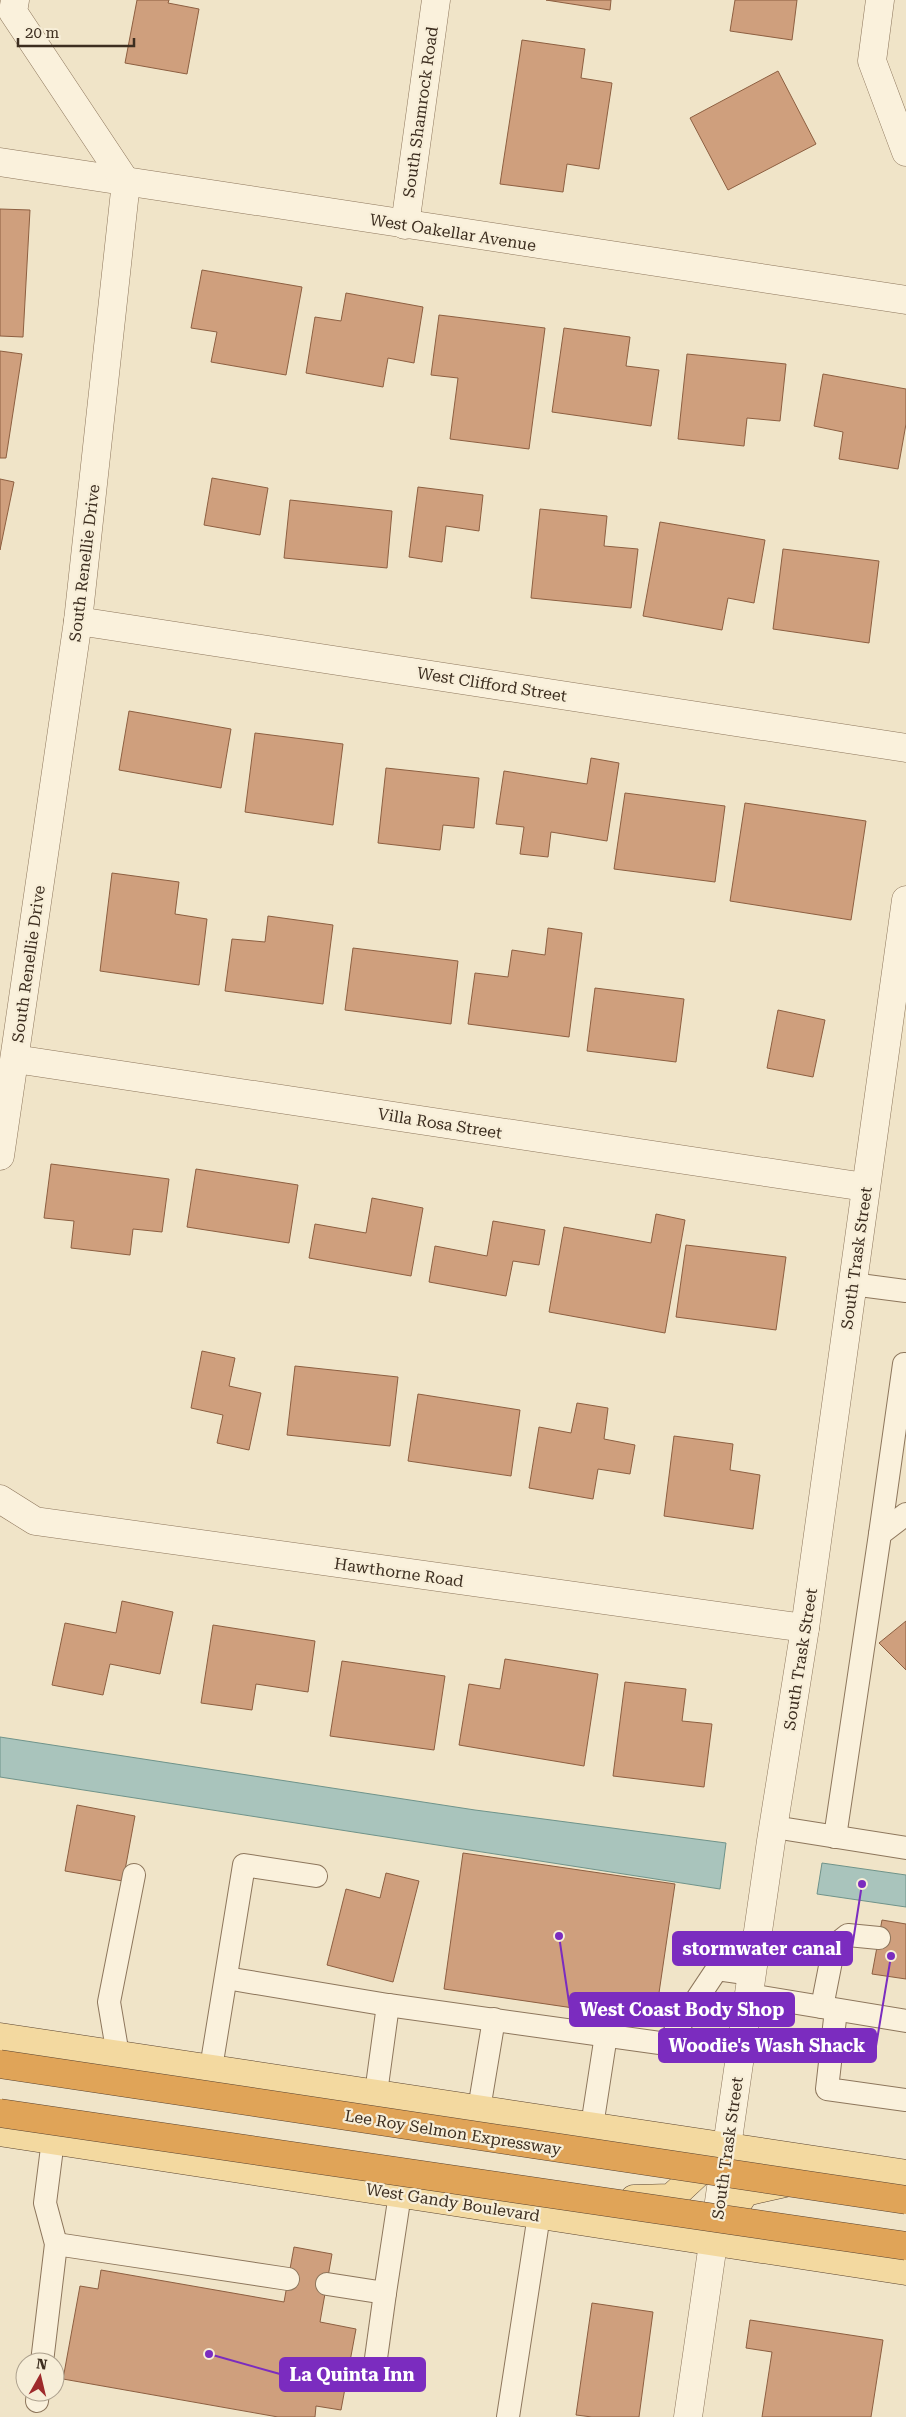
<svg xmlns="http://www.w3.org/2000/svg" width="906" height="2417" viewBox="0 0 906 2417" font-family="'Roboto Serif',serif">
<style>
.water{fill:#a9c4bc;stroke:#6f938a}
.building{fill:#cf9f7d;stroke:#8d5f41}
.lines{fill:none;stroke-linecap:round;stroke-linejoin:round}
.lane-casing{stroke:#8d765c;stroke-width:24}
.street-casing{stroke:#8d765c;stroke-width:29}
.primary-casing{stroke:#5b4430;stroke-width:29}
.lane{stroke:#faf1dc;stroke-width:22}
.street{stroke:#faf1dc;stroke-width:28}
.primary{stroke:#f3d9a0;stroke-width:28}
.highway-bridge-casing{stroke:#5b4430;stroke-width:29;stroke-linecap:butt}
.highway-bridge{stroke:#e0a458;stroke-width:28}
.labels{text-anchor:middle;stroke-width:4.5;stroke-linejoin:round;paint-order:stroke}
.street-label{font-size:16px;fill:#3d2e20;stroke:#f7eed8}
.leader{fill:none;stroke:#7b2cbf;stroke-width:2}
.callout-dot{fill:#7b2cbf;stroke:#f7eed8;stroke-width:2}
.callout{fill:#7b2cbf;stroke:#7b2cbf;stroke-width:2}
.callout-label{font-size:18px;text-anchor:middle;font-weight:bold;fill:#fff}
</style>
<rect width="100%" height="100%" fill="#f0e4c8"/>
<!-- water -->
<g class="water">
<path d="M 0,1737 L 475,1810 L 726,1843 L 720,1889 L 0,1777 Z"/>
<path d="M 822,1863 L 906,1875 L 906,1907 L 817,1894 Z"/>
</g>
<!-- building -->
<g class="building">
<path d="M 137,0 L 169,0 L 168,3 L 199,9 L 187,74 L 125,63 Z"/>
<path d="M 546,0 L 611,0 L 610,10 Z"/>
<path d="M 735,0 L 797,0 L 792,40 L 730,31 Z"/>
<path d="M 522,40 L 585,49 L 581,78 L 612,83 L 599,169 L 567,164 L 563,192 L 500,184 Z"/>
<path d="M 778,71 L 816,144 L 728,190 L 690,118 Z"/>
<path d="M 0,209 L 30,210 L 23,337 L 0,336 Z"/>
<path d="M 202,270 L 302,287 L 286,375 L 211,362 L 217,332 L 191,328 Z"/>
<path d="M 346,293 L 423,307 L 414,363 L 388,358 L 383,387 L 306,373 L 315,317 L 341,321 Z"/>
<path d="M 439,315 L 545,328 L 529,449 L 450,439 L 458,378 L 431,375 Z"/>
<path d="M 564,328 L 630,337 L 626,366 L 659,370 L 651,426 L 552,412 Z"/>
<path d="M 0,351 L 22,354 L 6,458 L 0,458 Z"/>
<path d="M 687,354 L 786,364 L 780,421 L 747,418 L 744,446 L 678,439 Z"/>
<path d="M 823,374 L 906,389 L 906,424 L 898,469 L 839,459 L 843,432 L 814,426 Z"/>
<path d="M 212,478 L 268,488 L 260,535 L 204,525 Z"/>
<path d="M 0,479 L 14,482 L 0,550 Z"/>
<path d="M 418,487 L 483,495 L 479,531 L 446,526 L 442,562 L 409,557 Z"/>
<path d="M 290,500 L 392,511 L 387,568 L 284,558 Z"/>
<path d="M 540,509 L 607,516 L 604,546 L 638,549 L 631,608 L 531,598 Z"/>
<path d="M 660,522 L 765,540 L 754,603 L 728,598 L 722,630 L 643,616 Z"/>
<path d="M 783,549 L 879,561 L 869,643 L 773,629 Z"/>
<path d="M 129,711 L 231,729 L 221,788 L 119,770 Z"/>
<path d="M 255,733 L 343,744 L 333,825 L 245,812 Z"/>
<path d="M 591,758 L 619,763 L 607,841 L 551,832 L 548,857 L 520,854 L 524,827 L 496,824 L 504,771 L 587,784 Z"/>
<path d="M 386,768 L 479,778 L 474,828 L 443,825 L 440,850 L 378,843 Z"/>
<path d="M 625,793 L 725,806 L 715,882 L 614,869 Z"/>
<path d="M 745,803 L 866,821 L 851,920 L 730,901 Z"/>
<path d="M 112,873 L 179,882 L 175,914 L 207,919 L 199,985 L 100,971 Z"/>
<path d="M 268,916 L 333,925 L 323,1004 L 225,991 L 232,939 L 265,942 Z"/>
<path d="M 548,928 L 582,933 L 569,1037 L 468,1024 L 475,973 L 508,977 L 512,950 L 545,955 Z"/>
<path d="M 353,948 L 458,961 L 451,1024 L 345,1010 Z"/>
<path d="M 595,988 L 684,999 L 676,1062 L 587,1051 Z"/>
<path d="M 778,1010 L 825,1020 L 813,1077 L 767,1068 Z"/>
<path d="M 51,1164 L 169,1179 L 162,1232 L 133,1229 L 130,1255 L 71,1248 L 74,1221 L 44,1218 Z"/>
<path d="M 196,1169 L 298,1185 L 289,1243 L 187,1227 Z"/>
<path d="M 372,1198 L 423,1208 L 411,1276 L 309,1258 L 315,1224 L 366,1233 Z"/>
<path d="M 656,1214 L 685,1220 L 665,1333 L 549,1312 L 564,1227 L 651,1243 Z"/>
<path d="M 493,1221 L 545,1230 L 539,1265 L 513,1261 L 506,1296 L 429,1282 L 435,1246 L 487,1256 Z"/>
<path d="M 686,1245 L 786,1257 L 776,1330 L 676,1317 Z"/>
<path d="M 202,1351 L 235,1358 L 229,1386 L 261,1393 L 249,1450 L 217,1443 L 223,1415 L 191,1408 Z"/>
<path d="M 295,1366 L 398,1377 L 390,1446 L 287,1435 Z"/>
<path d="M 418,1394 L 520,1410 L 511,1476 L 408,1461 Z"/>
<path d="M 577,1403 L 608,1408 L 604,1439 L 635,1445 L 630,1474 L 598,1469 L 593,1499 L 529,1488 L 539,1427 L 571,1433 Z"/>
<path d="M 674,1436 L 733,1444 L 730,1470 L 760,1475 L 753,1529 L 664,1516 Z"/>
<path d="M 122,1601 L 173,1612 L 160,1674 L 110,1664 L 103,1695 L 52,1685 L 65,1623 L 116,1633 Z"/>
<path d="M 906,1621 L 906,1670 L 879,1643 Z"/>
<path d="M 213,1625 L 315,1641 L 308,1692 L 256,1684 L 252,1710 L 201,1703 Z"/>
<path d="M 505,1659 L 598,1674 L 584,1766 L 459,1745 L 469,1684 L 500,1689 Z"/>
<path d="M 342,1661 L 445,1676 L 434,1750 L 330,1736 Z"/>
<path d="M 625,1682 L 686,1689 L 682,1721 L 712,1724 L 704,1787 L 613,1776 Z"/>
<path d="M 77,1805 L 135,1816 L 123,1881 L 65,1871 Z"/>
<path d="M 463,1853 L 675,1884 L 655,2020 L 444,1989 Z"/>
<path d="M 386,1873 L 419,1881 L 393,1982 L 327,1965 L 346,1889 L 380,1898 Z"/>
<path d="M 882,1920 L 906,1924 L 906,1979 L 872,1974 Z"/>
<path d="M 294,2247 L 332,2254 L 320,2322 L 356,2329 L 341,2410 L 316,2406 L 315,2417 L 278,2417 L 63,2379 L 80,2286 L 98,2289 L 101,2270 L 284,2302 Z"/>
<path d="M 592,2303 L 653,2312 L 639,2417 L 592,2417 L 576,2415 Z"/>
<path d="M 750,2320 L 883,2340 L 871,2417 L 762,2417 L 772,2352 L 746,2348 Z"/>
</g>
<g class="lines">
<defs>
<g id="lane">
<path d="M 852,1284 L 906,1291"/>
<path d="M 880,1534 L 904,1364"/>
<path d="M 774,1827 L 906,1848"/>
<path d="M 835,1837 L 880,1534 L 906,1514"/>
<path d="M 226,1978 L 388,2005 L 667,2044 L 717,1969 L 752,1974"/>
<path d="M 749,1995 L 906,2021"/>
<path d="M 822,2007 L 834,1946 L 848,1935 L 879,1938"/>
<path d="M 836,2010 L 827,2089 L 906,2100"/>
<path d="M 118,2055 L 109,2002 L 134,1875"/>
<path d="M 211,2068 L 244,1865 L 316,1876"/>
<path d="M 376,2093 L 388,2005"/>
<path d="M 479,2109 L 494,2019"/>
<path d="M 592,2126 L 606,2035"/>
<path d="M 56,2244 L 288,2279"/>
<path d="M 327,2284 L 385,2293 L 400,2194"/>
<path d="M 42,2362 L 56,2244 L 45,2203 L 53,2140"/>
<path d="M 373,2380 L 385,2293"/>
<path d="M 37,2401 L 38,2392"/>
<path d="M 508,2417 L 539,2215"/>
</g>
<g id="street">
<path d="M 880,0 L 872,61 L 906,152"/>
<path d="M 0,162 L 906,300"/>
<path d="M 405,225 L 436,0"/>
<path d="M 78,621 L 906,748"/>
<path d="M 15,1059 L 865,1187"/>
<path d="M 0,1156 L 78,621 L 126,182 L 13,12 L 15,0"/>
<path d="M 0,1499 L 35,1521 L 805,1628"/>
<path d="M 688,2417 L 771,1841 L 805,1628 L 906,900"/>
</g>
<g id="primary">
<path d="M 0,2037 L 906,2174"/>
<path d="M 0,2132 L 906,2271"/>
<path d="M 634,2199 L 671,2198 L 716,2156"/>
<path d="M 715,2238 L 745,2192 L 789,2182"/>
</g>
</defs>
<!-- lane casing -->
<use href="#lane" class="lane-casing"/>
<!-- street casing -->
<use href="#street" class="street-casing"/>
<!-- primary casing -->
<use href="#primary" class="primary-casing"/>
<!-- lane -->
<use href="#lane" class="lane"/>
<!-- street -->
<use href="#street" class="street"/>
<!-- primary -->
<use href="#primary" class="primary"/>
<defs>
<g id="highway-bridge">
<path d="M 0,2064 L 906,2200"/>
<path d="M 0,2113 L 906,2246"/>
</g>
</defs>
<!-- highway-bridge casing -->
<use href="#highway-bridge" class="highway-bridge-casing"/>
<!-- highway-bridge -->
<use href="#highway-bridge" class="highway-bridge"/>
</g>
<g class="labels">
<!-- street labels -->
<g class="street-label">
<text transform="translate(420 112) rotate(-82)" y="6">South Shamrock Road</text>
<text transform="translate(453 232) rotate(9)" y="6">West Oakellar Avenue</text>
<text transform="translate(84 563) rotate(-83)" y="6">South Renellie Drive</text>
<text transform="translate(492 684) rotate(9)" y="6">West Clifford Street</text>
<text transform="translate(28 964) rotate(-82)" y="6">South Renellie Drive</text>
<text transform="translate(440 1123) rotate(9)" y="6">Villa Rosa Street</text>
<text transform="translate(856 1258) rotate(-82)" y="6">South Trask Street</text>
<text transform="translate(399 1572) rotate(8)" y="6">Hawthorne Road</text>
<text transform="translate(800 1659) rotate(-81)" y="6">South Trask Street</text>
<text transform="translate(453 2132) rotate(9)" y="6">Lee Roy Selmon Expressway</text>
<text transform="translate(727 2148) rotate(-82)" y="6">South Trask Street</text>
<text transform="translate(453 2202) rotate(9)" y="6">West Gandy Boulevard</text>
</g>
</g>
<!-- callouts -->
<path class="leader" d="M862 1884L852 1948M559 1936L570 2009M891 1956L876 2046M209 2354L280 2374"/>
<g class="callout-dot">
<circle cx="862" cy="1884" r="5"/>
<circle cx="559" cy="1936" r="5"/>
<circle cx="891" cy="1956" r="5"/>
<circle cx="209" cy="2354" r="5"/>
</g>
<g class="callout">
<rect x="673" y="1932" width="179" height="33" rx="5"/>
<rect x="570" y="1993" width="224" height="33" rx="5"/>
<rect x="659" y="2029" width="217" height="33" rx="5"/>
<rect x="280" y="2358" width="145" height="33" rx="5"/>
</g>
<g class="callout-label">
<text x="762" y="1955">stormwater canal</text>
<text x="682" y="2016">West Coast Body Shop</text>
<text x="767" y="2052">Woodie's Wash Shack</text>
<text x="352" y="2381">La Quinta Inn</text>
</g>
<!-- north arrow -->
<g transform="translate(40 2377) rotate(8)"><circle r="24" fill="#f7eed8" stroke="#ada18e"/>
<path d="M0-4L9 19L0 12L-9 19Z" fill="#9e2a2b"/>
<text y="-8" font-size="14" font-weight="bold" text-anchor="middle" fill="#3d2e20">N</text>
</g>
<!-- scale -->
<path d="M18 38v8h116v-8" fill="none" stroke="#3d2e20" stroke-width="2.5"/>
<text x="25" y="38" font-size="15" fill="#3d2e20" stroke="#f7eed8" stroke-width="4" paint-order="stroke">20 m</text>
</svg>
